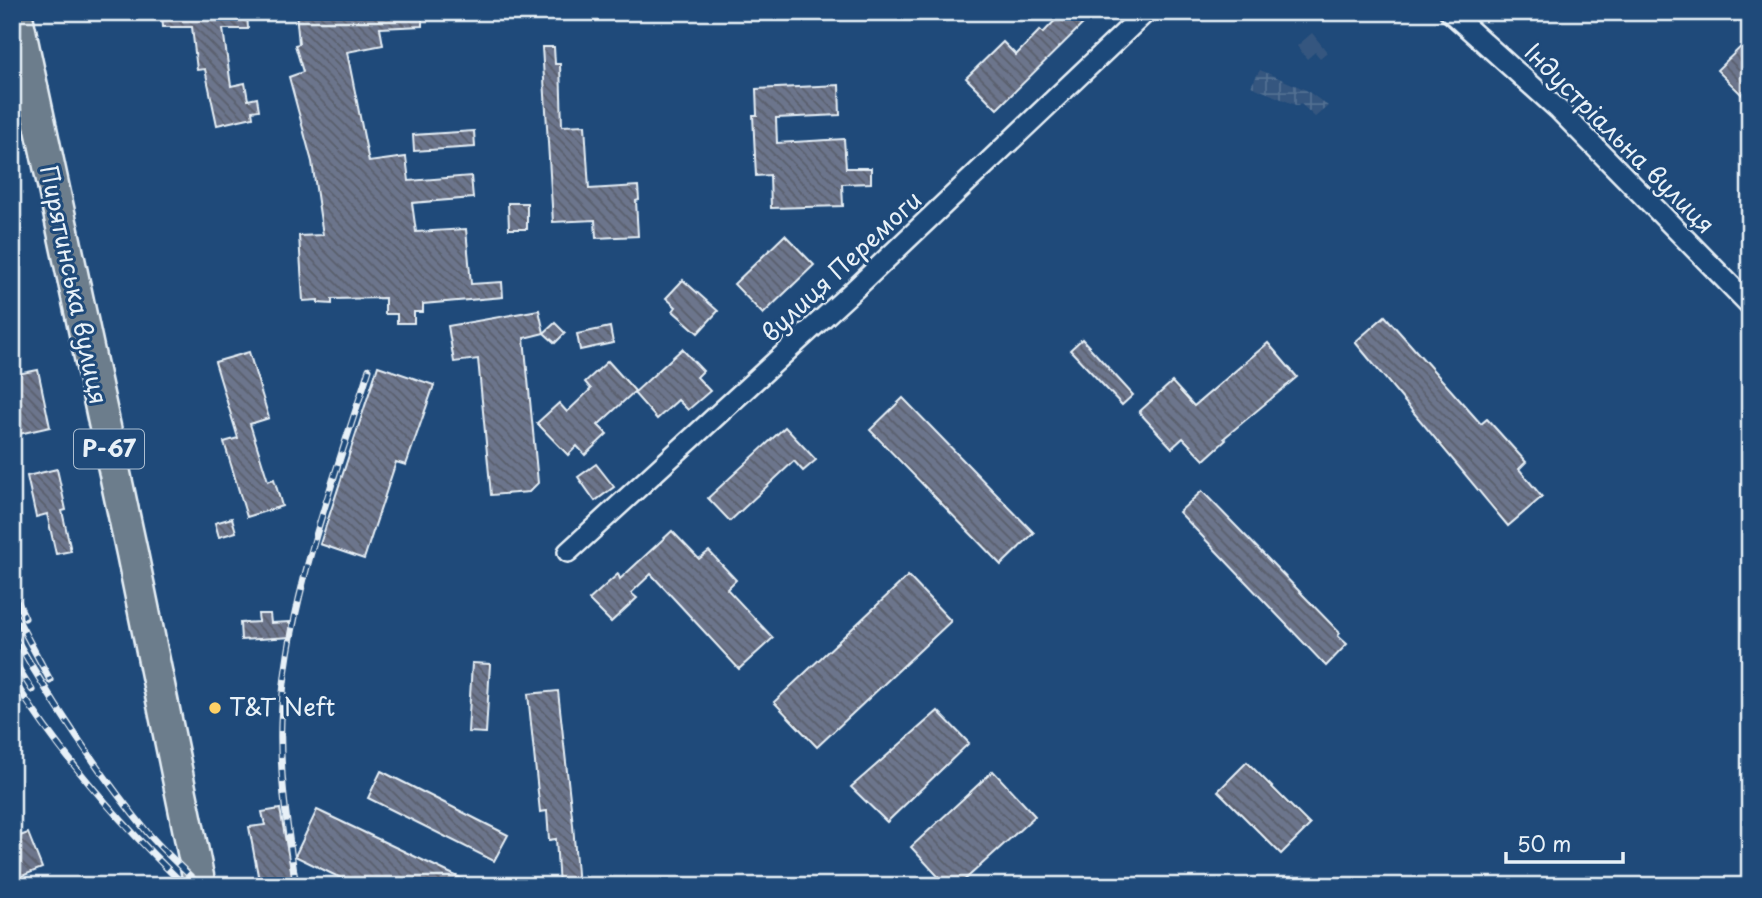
<svg xmlns="http://www.w3.org/2000/svg" width="1762" height="898" viewBox="0 0 1762 898" font-family="'Playpen Sans',sans-serif">
<style>
.built{fill:#36577f}
.industrial{fill:url(#industrial-grid)}
.building{fill:url(#building-back-hatch);stroke:#e8f1f8;stroke-width:2}
.lines{fill:none;stroke-linecap:round;stroke-linejoin:round}
.street-casing{stroke:#e8f1f8;stroke-width:24}
.primary-casing{stroke:#e8f1f8;stroke-width:35}
.street{stroke:#1f4a7a;stroke-width:19}
.primary{stroke:#6c7d8c;stroke-width:30}
.rail-casing{stroke:#e8f1f8;stroke-width:7}
.rail{stroke:#1f4a7a;stroke-width:4.5;stroke-dasharray:13;stroke-linecap:butt}
.poi-dot{fill:#ffd166;stroke:#1f4a7a;stroke-width:2.5}
.labels{text-anchor:middle;stroke-width:6;stroke-linejoin:round;paint-order:stroke}
.shield{fill:#1f4a7a;stroke:#acbfd2;stroke-width:2}
.shield-label{font-size:23px;font-weight:bold;fill:#e8f1f8}
.street-label{font-size:24px;fill:#e8f1f8;stroke:#1f4a7a}
.poi-label{font-size:24px;fill:#e8f1f8;stroke:#1f4a7a;text-anchor:start}
</style>
<defs>
<pattern id="industrial-grid" width="8" height="8" patternUnits="userSpaceOnUse" patternTransform="scale(1.75)"><rect width="8" height="8" fill="#36577f"/><path d="M0 4h8M4 0v8" fill="none" stroke="#537092"/></pattern>
<pattern id="building-back-hatch" width="6" height="6" patternUnits="userSpaceOnUse" patternTransform="scale(1.75)"><rect width="6" height="6" fill="#6c758c"/><path d="M-1 5l2 2M0 0l6 6M5-1l2 2" fill="none" stroke="#595e6b"/></pattern>
</defs>
<rect width="100%" height="100%" fill="#1f4a7a"/>
<filter id="ink" filterUnits="userSpaceOnUse"><feTurbulence type="fractalNoise" baseFrequency=".0143" numOctaves="2"/><feDisplacementMap in="SourceGraphic" scale="14" xChannelSelector="R" yChannelSelector="G"/><feConvolveMatrix kernelMatrix="1 2 1 2 8 2 1 2 1" color-interpolation-filters="sRGB"/></filter>
<g filter="url(#ink)">
<!-- built -->
<path class="built" d="M 1312,33 L 1327,52 L 1320,58 L 1315,52 L 1307,59 L 1297,46 Z"/>
<!-- industrial -->
<path class="industrial" d="M 1260,70 L 1306,90 L 1328,106 L 1315,117 L 1300,103 L 1298,106 L 1251,86 Z"/>
<!-- building -->
<g class="building">
<path d="M 162,12 L 247,12 L 248,29 L 223,29 L 231,86 L 245,83 L 248,100 L 257,98 L 259,110 L 252,111 L 253,117 L 217,125 L 205,69 L 197,70 L 192,27 L 163,27 Z"/>
<path d="M 296,12 L 422,12 L 422,26 L 380,28 L 383,45 L 347,52 L 369,162 L 406,157 L 409,181 L 471,176 L 473,198 L 412,203 L 416,232 L 466,229 L 471,284 L 502,282 L 503,297 L 423,304 L 423,312 L 414,312 L 414,323 L 397,323 L 397,314 L 385,314 L 385,298 L 332,299 L 332,304 L 318,303 L 318,300 L 303,301 L 299,236 L 323,235 L 312,162 L 289,77 L 303,72 L 295,45 L 299,44 Z"/>
<path d="M 1063,12 L 1095,12 L 997,109 L 966,78 L 1003,42 L 1016,55 L 1040,30 L 1043,33 Z"/>
<path d="M 1750,38 L 1750,88 L 1742,95 L 1717,70 Z"/>
<path d="M 542,47 L 554,47 L 555,64 L 560,64 L 562,126 L 585,125 L 589,189 L 638,186 L 639,200 L 636,201 L 638,236 L 596,238 L 595,220 L 553,222 Z"/>
<path d="M 839,85 L 840,115 L 776,118 L 777,143 L 844,139 L 846,168 L 871,168 L 871,183 L 842,184 L 843,206 L 771,208 L 770,175 L 756,176 L 753,115 L 757,115 L 756,89 Z"/>
<path d="M 474,131 L 475,147 L 414,151 L 413,135 Z"/>
<path d="M 508,203 L 527,203 L 527,229 L 509,229 Z"/>
<path d="M 785,235 L 814,265 L 763,314 L 734,284 Z"/>
<path d="M 683,280 L 718,311 L 698,333 L 673,311 L 676,307 L 666,298 Z"/>
<path d="M 539,310 L 544,333 L 524,338 L 538,483 L 529,492 L 491,495 L 478,359 L 454,362 L 448,326 Z"/>
<path d="M 1385,316 L 1481,424 L 1487,419 L 1526,462 L 1519,469 L 1542,497 L 1508,526 L 1355,342 Z"/>
<path d="M 555,323 L 565,333 L 555,343 L 544,333 Z"/>
<path d="M 610,327 L 613,343 L 580,350 L 577,334 Z"/>
<path d="M 1082,339 L 1133,395 L 1122,405 L 1070,350 Z"/>
<path d="M 1268,343 L 1297,377 L 1224,438 L 1226,440 L 1204,460 L 1183,438 L 1172,448 L 1139,412 L 1172,382 L 1194,406 Z"/>
<path d="M 682,349 L 703,371 L 697,377 L 710,391 L 688,410 L 678,400 L 657,419 L 634,393 Z"/>
<path d="M 249,352 L 269,418 L 250,424 L 268,481 L 274,479 L 282,506 L 247,517 L 224,442 L 238,438 L 215,362 Z"/>
<path d="M 608,361 L 635,391 L 598,425 L 607,434 L 585,455 L 577,446 L 568,455 L 537,423 L 559,403 L 567,412 L 591,389 L 585,382 Z"/>
<path d="M 378,366 L 434,385 L 406,465 L 396,462 L 364,559 L 320,544 Z"/>
<path d="M 38,370 L 50,427 L 19,434 L 12,400 L 12,375 Z"/>
<path d="M 903,398 L 1034,533 L 1001,565 L 870,430 Z"/>
<path d="M 785,427 L 816,460 L 803,471 L 794,461 L 730,521 L 708,498 Z"/>
<path d="M 596,464 L 614,487 L 595,501 L 578,477 Z"/>
<path d="M 57,469 L 66,510 L 62,511 L 71,551 L 56,554 L 47,514 L 36,517 L 27,476 Z"/>
<path d="M 1202,491 L 1340,633 L 1338,636 L 1347,644 L 1326,666 L 1179,512 Z"/>
<path d="M 232,518 L 236,532 L 219,537 L 215,523 Z"/>
<path d="M 672,531 L 699,559 L 709,551 L 736,580 L 727,589 L 773,638 L 739,669 L 651,574 L 631,593 L 637,598 L 611,622 L 589,600 L 618,574 L 620,579 Z"/>
<path d="M 908,576 L 951,621 L 817,747 L 774,702 Z"/>
<path d="M 258,614 L 270,614 L 271,623 L 290,622 L 291,637 L 241,640 L 240,623 L 259,622 Z"/>
<path d="M 472,663 L 490,664 L 486,733 L 468,732 Z"/>
<path d="M 558,691 L 573,825 L 578,886 L 559,886 L 556,839 L 549,840 L 547,811 L 540,812 L 528,694 Z"/>
<path d="M 938,711 L 969,743 L 887,822 L 851,787 Z"/>
<path d="M 1247,762 L 1310,825 L 1281,854 L 1218,791 Z"/>
<path d="M 381,771 L 508,835 L 494,861 L 368,798 Z"/>
<path d="M 993,771 L 1035,816 L 958,886 L 947,886 L 911,847 Z"/>
<path d="M 280,809 L 294,886 L 260,886 L 249,827 L 265,825 L 262,812 Z"/>
<path d="M 317,810 L 477,886 L 357,886 L 295,856 Z"/>
<path d="M 28,833 L 42,868 L 12,880 L 12,839 Z"/>
</g>
<g class="lines">
<defs>
<g id="street">
<path d="M 1450,12 L 1559,110 L 1750,305"/>
<path d="M 568,552 L 858,286 L 1146,12"/>
</g>
<path id="primary" d="M 16,12 L 132,553 L 200,886"/>
</defs>
<!-- street casing -->
<use href="#street" class="street-casing"/>
<!-- primary casing -->
<use href="#primary" class="primary-casing"/>
<!-- street -->
<use href="#street" class="street"/>
<!-- primary -->
<use href="#primary" class="primary"/>
<defs>
<g id="rail">
<path d="M 12,589 L 25,618"/>
<path d="M 12,609 L 50,680"/>
<path d="M 12,632 C 52,703 96,769 147,832 C 163,851 183,868 200,886"/>
<path d="M 12,658 L 32,690"/>
<path d="M 12,678 C 60,755 119,822 185,886"/>
<path d="M 296,886 C 288,831 279,777 281,721 C 286,603 334,481 369,369"/>
</g>
</defs>
<!-- rail casing -->
<use href="#rail" class="rail-casing"/>
<!-- rail -->
<use href="#rail" class="rail"/>
</g>
</g>
<!-- markers -->
<circle class="poi-dot" cx="215" cy="708" r="7"/>
<g class="labels">
<!-- shield labels -->
<rect class="shield" x="74" y="429.5" width="70" height="39" rx="5"/>
<g class="shield-label">
<text x="109" y="457">Р-67</text>
</g>
<!-- street labels -->
<g class="street-label">
<text transform="translate(1619 139) rotate(45)" y="8">Індустріальна вулиця</text>
<text transform="translate(842 267) rotate(-43)" y="8">вулиця Перемоги</text>
<text transform="translate(73 285) rotate(78)" y="8">Пирятинська вулиця</text>
</g>
<!-- poi labels -->
<g class="poi-label">
<text x="229" y="716">T&amp;T Neft</text>
</g>
</g>
<!-- margin -->
<rect width="1762" height="898" fill="none" stroke="#1f4a7a" stroke-width="42"/>
<rect x="21" y="21" width="1720" height="856" fill="none" stroke="#e8f1f8" stroke-width="2.5" filter="url(#ink)"/>
<!-- scale -->
<path d="M1506 852v10h117v-10" fill="none" stroke="#e8f1f8" stroke-width="3.5"/>
<text x="1517" y="852" font-size="21" fill="#e8f1f8" stroke="#1f4a7a" stroke-width="5" paint-order="stroke">50 m</text>
</svg>
